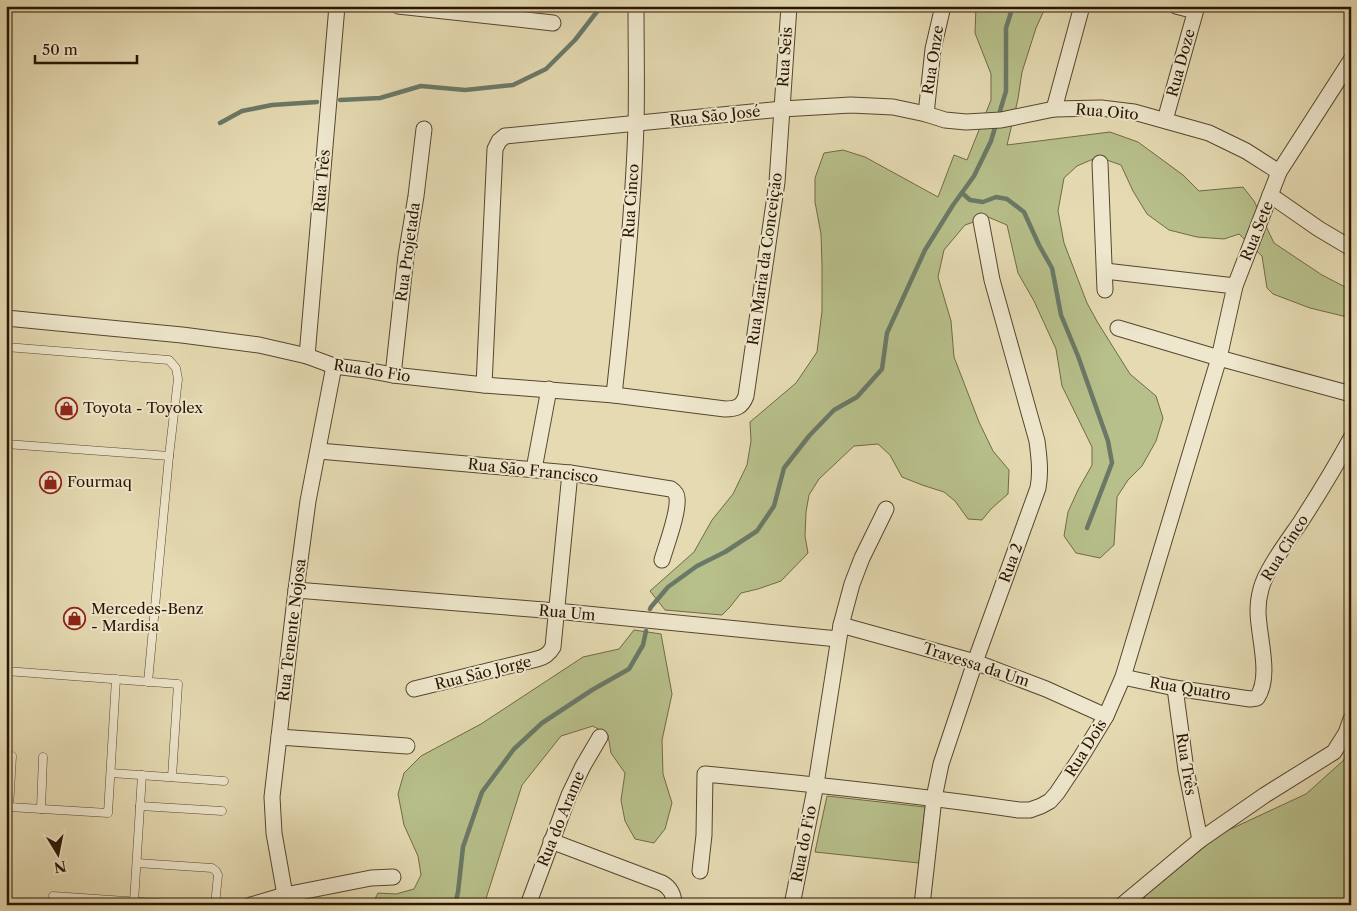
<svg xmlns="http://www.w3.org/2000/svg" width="1357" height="911" viewBox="0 0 1357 911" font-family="'Libre Caslon Text',serif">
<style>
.green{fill:#b7bf8a;stroke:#706a46}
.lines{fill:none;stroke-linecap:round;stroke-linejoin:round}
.stream{stroke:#6a7967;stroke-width:4.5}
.service-casing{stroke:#57462d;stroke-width:9}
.minor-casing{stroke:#57462d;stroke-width:17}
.service{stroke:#eee7cd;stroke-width:8}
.minor{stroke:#eee7cd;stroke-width:15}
.labels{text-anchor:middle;stroke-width:4;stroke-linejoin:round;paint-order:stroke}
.street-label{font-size:15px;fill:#281501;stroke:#eee7cd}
.poi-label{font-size:15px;fill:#281501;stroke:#eee7cd;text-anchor:start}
</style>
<rect width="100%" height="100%" fill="#e5dab2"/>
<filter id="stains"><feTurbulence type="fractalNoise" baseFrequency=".004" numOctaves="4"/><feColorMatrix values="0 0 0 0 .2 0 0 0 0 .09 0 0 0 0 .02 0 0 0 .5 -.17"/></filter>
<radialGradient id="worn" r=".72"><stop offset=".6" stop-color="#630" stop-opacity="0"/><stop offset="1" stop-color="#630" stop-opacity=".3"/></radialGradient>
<!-- green -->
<g class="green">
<path d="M 976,6 L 1046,6 L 1036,28 L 1022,72 L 1018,99 L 1007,145 L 1110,132 L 1138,142 L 1183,175 L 1199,191 L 1243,187 L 1254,201 L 1274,243 L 1322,275 L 1351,290 L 1351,319 L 1347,317 L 1310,308 L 1273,294 L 1267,288 L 1262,256 L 1239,234 L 1224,239 L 1197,237 L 1169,230 L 1147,214 L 1133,191 L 1121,165 L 1098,157 L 1077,166 L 1064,178 L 1058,211 L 1064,243 L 1087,303 L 1098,323 L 1130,374 L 1156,396 L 1163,418 L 1156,441 L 1142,466 L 1128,480 L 1117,497 L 1114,545 L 1100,558 L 1076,553 L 1064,536 L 1068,512 L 1078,490 L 1092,465 L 1092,447 L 1062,386 L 1056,349 L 1034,301 L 1018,273 L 1007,225 L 988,217 L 965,225 L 944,250 L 938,277 L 951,321 L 954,357 L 979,422 L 993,451 L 1009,470 L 1008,494 L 991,509 L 982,520 L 968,519 L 955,501 L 944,492 L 922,485 L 902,477 L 890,455 L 878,444 L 854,446 L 819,479 L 809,495 L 806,512 L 805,536 L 808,553 L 781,581 L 758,589 L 741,593 L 730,607 L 722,615 L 665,610 L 650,591 L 694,552 L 712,520 L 733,494 L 747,465 L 751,441 L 750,422 L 796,383 L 817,352 L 822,311 L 822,265 L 821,234 L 815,202 L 815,178 L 824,153 L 843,150 L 865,157 L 938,197 L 954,155 L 967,160 L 991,100 L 991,74 L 975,33 Z"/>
<path d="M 634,630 L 661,634 L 672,694 L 662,740 L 663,774 L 672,803 L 665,829 L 654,843 L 635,839 L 625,821 L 621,800 L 625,773 L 611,753 L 608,735 L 593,726 L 561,736 L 522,785 L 484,905 L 372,905 L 378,893 L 396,894 L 414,889 L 421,875 L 418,856 L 404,825 L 398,794 L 404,773 L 421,756 L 481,724 L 583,657 L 619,649 Z"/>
<path d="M 1351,719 L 1351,905 L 1141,905 L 1145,896 L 1220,834 L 1306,794 L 1344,760 Z"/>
<path d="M 827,796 L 925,807 L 919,863 L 815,852 Z"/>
</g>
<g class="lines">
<!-- stream -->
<g class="stream">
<path d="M 340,100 L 380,98 L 421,86 L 465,90 L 513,85 L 546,69 L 575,40 L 599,9 L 603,6"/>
<path d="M 220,123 L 242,111 L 272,105 L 317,102"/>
<path d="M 962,193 L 970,200 L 983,202 L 996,197 L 1007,199 L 1024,212 L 1039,245 L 1052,268 L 1061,315 L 1078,356 L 1108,441 L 1112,463 L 1087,528"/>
<path d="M 650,609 L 651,607 L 668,587 L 697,566 L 725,552 L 757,531 L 774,506 L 784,468 L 809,436 L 834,410 L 857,397 L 882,369 L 887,333 L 925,250 L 953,205 L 974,176 L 991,141 L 1006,91 L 1006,28 L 1013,6"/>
<path d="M 455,905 L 458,892 L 463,847 L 482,792 L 514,749 L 542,723 L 592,690 L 629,669 L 643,645 L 646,631"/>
</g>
<defs>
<g id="service">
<path d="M 6,347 L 169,360 L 176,368 L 178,379 L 169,456"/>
<path d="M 6,444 L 169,456 L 148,682"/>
<path d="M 6,671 L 178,684 L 172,777"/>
<path d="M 12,756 L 9,807 L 108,813 L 116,679"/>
<path d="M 111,773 L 224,781"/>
<path d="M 140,806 L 222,811"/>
<path d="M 41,809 L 43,757"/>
<path d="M 137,863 L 212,868 L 216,871 L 218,875 L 215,905"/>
<path d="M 53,896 L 184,905"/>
<path d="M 134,902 L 142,775"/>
</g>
<g id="minor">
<path d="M 398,6 L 553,23"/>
<path d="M 1176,6 L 1195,11"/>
<path d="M 1054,109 L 1082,6"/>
<path d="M 926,114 L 933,49 L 943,6"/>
<path d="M 1165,120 L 1197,6"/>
<path d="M 1100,163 L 1105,290"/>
<path d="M 1270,195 L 1319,229 L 1351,248"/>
<path d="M 1105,271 L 1235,286"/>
<path d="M 6,318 L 182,335 L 259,345 L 307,356 L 334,366 L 366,370 L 393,375 L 484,385 L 614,395 L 725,409 C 736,409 742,407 746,396 L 777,182 L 789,6"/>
<path d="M 1118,328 L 1219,358 L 1351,394"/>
<path d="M 307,356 L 337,6"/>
<path d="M 393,375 L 406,256 L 416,196 L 424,129"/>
<path d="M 484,385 L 495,149 L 499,141 L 505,136 L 782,109 L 851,105 L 893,107 L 926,114 L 945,120 L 966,122 L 1001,120 L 1054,109 L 1101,108 L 1134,112 L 1209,133 L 1246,151 L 1279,172"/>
<path d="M 614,395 C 624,305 633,215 636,125 C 637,85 636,46 636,6"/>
<path d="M 319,451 L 570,473 L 671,489 C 674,491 677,494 677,498 C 679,512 666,546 662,560"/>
<path d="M 534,469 L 549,389"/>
<path d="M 296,590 L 556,611 L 838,639"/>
<path d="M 841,625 L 975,662 L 1046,689 L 1106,716"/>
<path d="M 1123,677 L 1175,688 L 1250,699 L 1257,698 C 1272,676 1258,636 1258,611 C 1258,604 1259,596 1261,589 C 1265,571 1289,539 1300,523 C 1318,495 1335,467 1351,438"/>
<path d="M 1175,688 L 1186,770 L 1200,840"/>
<path d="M 414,689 L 537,659 C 545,657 549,654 553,647 L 570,473"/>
<path d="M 279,737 L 407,746"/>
<path d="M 551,841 L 662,883 C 671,888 674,895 674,905"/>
<path d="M 700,871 L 704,835 L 705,774 C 810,784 914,795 1019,810 L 1030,810 L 1041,806 L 1050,801 L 1057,793 L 1081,757 L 1106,716 L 1123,677 L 1219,358 L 1235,286 L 1279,172 L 1351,60"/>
<path d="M 285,895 L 274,833 L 272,797 L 296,590 L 308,501 L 334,366"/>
<path d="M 251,905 L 285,895 L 371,878 L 393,877"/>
<path d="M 528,905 L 569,795 L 583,766 L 600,737"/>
<path d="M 792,905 L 816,784 L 841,625 L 852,584 L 862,558 L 886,509"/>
<path d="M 922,905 L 934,798 L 941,764 L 975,662 L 1038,488 C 1041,472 1039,457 1037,441 L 992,280 L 981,221"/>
<path d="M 1122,905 L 1200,840 L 1265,795 L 1334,752 L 1346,733 L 1351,719"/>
</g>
</defs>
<!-- service casing -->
<use href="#service" class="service-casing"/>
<!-- minor casing -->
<use href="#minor" class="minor-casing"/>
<!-- service -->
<use href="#service" class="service"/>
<!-- minor -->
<use href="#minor" class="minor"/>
</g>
<!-- icons -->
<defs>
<symbol id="shop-ring" viewBox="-11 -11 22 22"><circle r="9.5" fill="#eee7cd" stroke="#8f2418" stroke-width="1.5"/><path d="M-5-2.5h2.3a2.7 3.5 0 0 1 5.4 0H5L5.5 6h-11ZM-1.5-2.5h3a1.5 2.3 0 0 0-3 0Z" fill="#8f2418"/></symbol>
</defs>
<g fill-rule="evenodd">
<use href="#shop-ring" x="54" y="396" width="25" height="25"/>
<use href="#shop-ring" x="38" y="470" width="25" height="25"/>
<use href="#shop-ring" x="62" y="606" width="25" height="25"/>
</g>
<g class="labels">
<!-- street labels -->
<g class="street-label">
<text transform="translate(785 57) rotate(-86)" y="5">Rua Seis</text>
<text transform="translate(933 60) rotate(-81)" y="5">Rua Onze</text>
<text transform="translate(1181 63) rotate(-75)" y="5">Rua Doze</text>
<text transform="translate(1107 112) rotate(5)" y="5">Rua Oito</text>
<text transform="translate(715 116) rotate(-6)" y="5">Rua São José</text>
<text transform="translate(322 181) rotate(-85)" y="5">Rua Três</text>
<text transform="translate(631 201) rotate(-86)" y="5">Rua Cinco</text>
<text transform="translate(1257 231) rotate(-68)" y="5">Rua Sete</text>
<text transform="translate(408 252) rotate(-82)" y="5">Rua Projetada</text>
<text transform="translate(765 259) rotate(-82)" y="5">Rua Maria da Conceição</text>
<text transform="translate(372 371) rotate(9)" y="5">Rua do Fio</text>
<text transform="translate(533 471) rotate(6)" y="5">Rua São Francisco</text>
<text transform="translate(1285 548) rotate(-58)" y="5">Rua Cinco</text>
<text transform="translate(1011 563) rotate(-70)" y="5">Rua 2</text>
<text transform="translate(567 613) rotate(5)" y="5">Rua Um</text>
<text transform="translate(292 630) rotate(-83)" y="5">Rua Tenente Nojosa</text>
<text transform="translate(976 665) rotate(18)" y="5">Travessa da Um</text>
<text transform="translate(483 673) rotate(-14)" y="5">Rua São Jorge</text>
<text transform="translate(1190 689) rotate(9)" y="5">Rua Quatro</text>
<text transform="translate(1086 748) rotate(-58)" y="5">Rua Dois</text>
<text transform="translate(1186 764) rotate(81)" y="5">Rua Três</text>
<text transform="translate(561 819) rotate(-68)" y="5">Rua do Arame</text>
<text transform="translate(804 844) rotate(-79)" y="5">Rua do Fio</text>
</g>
<!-- poi labels -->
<g class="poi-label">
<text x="83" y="413">Toyota - Toyolex</text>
<text x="67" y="487">Fourmaq</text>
<text x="91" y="614">Mercedes-Benz<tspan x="91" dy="17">- Mardisa</tspan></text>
</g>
</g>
<!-- margin -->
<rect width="1357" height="911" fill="none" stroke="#e5dab2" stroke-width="25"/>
<rect x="8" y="8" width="1342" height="896" fill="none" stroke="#281501" stroke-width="2.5"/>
<rect x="12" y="12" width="1332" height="886" fill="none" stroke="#281501"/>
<!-- north arrow -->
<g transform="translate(58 854) rotate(170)" stroke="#eee7cd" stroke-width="4" paint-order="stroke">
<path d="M0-4L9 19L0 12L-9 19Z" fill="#281501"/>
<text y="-8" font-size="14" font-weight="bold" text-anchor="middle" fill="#281501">N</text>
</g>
<!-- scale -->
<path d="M35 55v8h102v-8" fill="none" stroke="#281501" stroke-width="2.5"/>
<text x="42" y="55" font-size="15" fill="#281501" stroke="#eee7cd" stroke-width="4" paint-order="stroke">50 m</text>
<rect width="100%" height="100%" filter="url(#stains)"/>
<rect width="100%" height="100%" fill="url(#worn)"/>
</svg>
